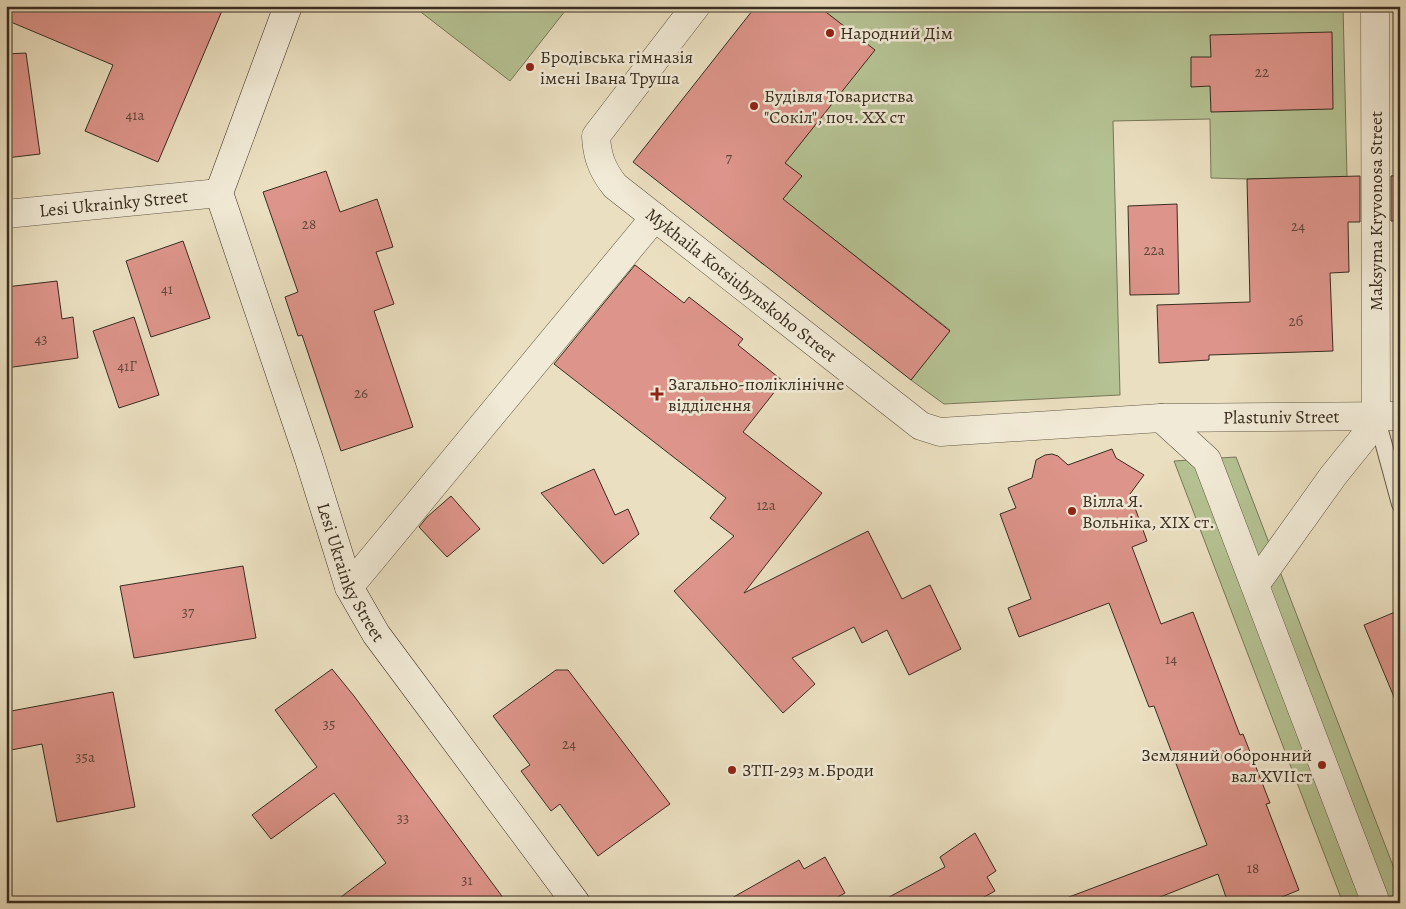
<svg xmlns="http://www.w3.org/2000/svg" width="1406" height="909" viewBox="0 0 1406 909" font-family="Alegreya,serif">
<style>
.green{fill:#b5c293;stroke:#777859}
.building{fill:#dd948a;stroke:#392d1f}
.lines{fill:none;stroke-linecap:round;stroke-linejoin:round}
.lane-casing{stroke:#655a47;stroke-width:18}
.street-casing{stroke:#655a47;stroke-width:29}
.secondary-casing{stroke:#392d1f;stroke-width:29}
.lane{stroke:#f1ead6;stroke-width:16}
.street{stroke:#f1ead6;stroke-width:28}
.secondary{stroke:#f1ead6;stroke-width:28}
.poi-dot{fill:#8f2418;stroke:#f1ead6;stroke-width:2}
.labels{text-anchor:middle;stroke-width:5;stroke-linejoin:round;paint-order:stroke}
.number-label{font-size:15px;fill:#62473a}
.poi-label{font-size:18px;fill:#392d1f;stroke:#f1ead6;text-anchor:start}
.street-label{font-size:18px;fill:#392d1f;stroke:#f1ead6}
</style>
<rect width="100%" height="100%" fill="#eadfc0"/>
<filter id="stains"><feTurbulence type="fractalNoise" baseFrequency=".004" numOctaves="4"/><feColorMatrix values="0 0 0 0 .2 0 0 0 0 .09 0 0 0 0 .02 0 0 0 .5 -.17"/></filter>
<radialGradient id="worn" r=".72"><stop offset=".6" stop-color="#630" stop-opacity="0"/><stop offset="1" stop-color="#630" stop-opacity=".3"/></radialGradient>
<!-- green -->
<g class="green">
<path d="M 413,6 L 569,6 L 510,81 Z"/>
<path d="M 818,6 L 1343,6 L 1347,177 L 1247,179 L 1211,178 L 1210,119 L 1113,121 L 1120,395 L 944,404 L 911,380 L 950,330 L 803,215 L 764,265 L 744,249 L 801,176 L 785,163 L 874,50 Z"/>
<path d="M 1236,457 L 1400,884 L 1400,903 L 1343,903 L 1174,461 Z"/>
</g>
<!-- building -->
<g class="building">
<path d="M 6,6 L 224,6 L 158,162 L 85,131 L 113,65 L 6,20 Z"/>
<path d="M 756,6 L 818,6 L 875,50 L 785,163 L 802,176 L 783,199 L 950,331 L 911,380 L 633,162 Z"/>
<path d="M 1332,32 L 1333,109 L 1211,112 L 1210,86 L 1191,87 L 1191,57 L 1211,57 L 1210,35 Z"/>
<path d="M 26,53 L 40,154 L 6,158 L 6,54 Z"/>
<path d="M 326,171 L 340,212 L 377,199 L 393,247 L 376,252 L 394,304 L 374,311 L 413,427 L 341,451 L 302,335 L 298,336 L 285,297 L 298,292 L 263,192 Z"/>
<path d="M 1400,175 L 1400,221 L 1391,221 L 1391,176 Z"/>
<path d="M 1360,176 L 1360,222 L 1348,222 L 1349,272 L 1330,273 L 1333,351 L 1209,355 L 1209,360 L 1159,363 L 1157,305 L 1250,302 L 1247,179 Z"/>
<path d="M 1177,204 L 1179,294 L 1130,295 L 1128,206 Z"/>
<path d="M 183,241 L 210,318 L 151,337 L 126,261 Z"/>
<path d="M 635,265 L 684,303 L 689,297 L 743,339 L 738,345 L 783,381 L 743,432 L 822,493 L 744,593 L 868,531 L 902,599 L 930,585 L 961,649 L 909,675 L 887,630 L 862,643 L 854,627 L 792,658 L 815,684 L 783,713 L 674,591 L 734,536 L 710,518 L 726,498 L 554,364 Z"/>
<path d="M 57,281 L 62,319 L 73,317 L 78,358 L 6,368 L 6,287 Z"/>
<path d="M 134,317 L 159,395 L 119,408 L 93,331 Z"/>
<path d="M 1112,449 L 1116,458 L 1144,475 L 1130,494 L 1147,541 L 1132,547 L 1161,624 L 1193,612 L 1240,735 L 1243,734 L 1270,803 L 1266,804 L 1299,890 L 1267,903 L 1228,903 L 1218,874 L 1145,903 L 1062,903 L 1061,900 L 1207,845 L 1154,706 L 1149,707 L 1109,603 L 1019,637 L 1008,608 L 1031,599 L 1000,514 L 1016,508 L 1008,488 L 1032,478 L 1036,460 L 1045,455 L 1052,454 L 1058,456 L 1068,465 Z"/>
<path d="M 594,469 L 615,515 L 628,509 L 639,534 L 603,564 L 541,493 Z"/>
<path d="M 451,496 L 480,529 L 447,557 L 419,527 L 427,517 Z"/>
<path d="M 243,566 L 256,638 L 134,658 L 120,586 Z"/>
<path d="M 1400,610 L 1400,709 L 1399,709 L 1364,625 Z"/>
<path d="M 332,669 L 354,696 L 507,903 L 333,903 L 386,863 L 334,793 L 271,839 L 252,815 L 317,767 L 275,710 Z"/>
<path d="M 556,670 L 568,670 L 670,804 L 598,856 L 560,804 L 551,811 L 521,771 L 530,765 L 493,716 Z"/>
<path d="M 113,692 L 135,807 L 57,822 L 42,744 L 6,751 L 6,712 Z"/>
<path d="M 975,833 L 996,871 L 987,877 L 995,891 L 973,903 L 878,903 L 945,867 L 940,857 Z"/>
<path d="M 825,857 L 845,893 L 827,903 L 723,903 L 799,860 L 804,869 Z"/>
</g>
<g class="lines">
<defs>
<path id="lane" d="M 1376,416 L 1400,504"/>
<g id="street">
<path id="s1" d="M 696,6 L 596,136 C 597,156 602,170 615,186 L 921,426 L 940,432 L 1161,418 L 1400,416"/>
<path id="s2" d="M 6,214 L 219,193"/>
<path d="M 1161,418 L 1207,460 L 1376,903"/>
<path d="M 1255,585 L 1333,476 L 1374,425 L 1376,416 L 1375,6"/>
<path d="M 349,587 L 655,217"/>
</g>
<g id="secondary">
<path id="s3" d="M 288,6 L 219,193 L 309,459 L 349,587 L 376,634 L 576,903"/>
</g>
</defs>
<!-- lane casing -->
<use href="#lane" class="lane-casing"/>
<!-- street casing -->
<use href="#street" class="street-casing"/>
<!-- secondary casing -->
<use href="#secondary" class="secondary-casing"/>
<!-- lane -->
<use href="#lane" class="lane"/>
<!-- street -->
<use href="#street" class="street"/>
<!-- secondary -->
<use href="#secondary" class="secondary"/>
</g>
<!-- markers -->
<g class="poi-dot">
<circle cx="830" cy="33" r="5"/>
<circle cx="530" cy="67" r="5"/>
<circle cx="754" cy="106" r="5"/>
<path d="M654.5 386.5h5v5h5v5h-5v5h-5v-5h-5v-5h5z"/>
<circle cx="1072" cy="511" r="5"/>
<circle cx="1322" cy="765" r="5"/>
<circle cx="732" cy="770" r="5"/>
</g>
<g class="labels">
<!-- number labels -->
<g class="number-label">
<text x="1262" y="77">22</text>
<text x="135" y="120">41а</text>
<text x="729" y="163">7</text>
<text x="309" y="229">28</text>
<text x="1298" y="231">24</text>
<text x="1154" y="255">22а</text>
<text x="167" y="294">41</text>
<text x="1296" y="326">2б</text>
<text x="41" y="344">43</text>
<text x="127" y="371">41Г</text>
<text x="361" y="398">26</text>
<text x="766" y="510">12а</text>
<text x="188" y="617">37</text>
<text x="1171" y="664">14</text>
<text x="329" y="729">35</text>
<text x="569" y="749">24</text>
<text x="85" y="762">35а</text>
<text x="403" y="823">33</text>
<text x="1253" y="873">18</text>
<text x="467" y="885">31</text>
</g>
<!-- poi labels -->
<g class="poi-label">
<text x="840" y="39">Народний Дім</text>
<text x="540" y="63">Бродівська гімназія<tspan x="540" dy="21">імені Івана Труша</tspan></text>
<text x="764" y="102">Будівля Товариства<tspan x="764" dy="21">"Сокіл", поч. ХХ ст</tspan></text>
<text x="668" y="390">Загально-поліклінічне<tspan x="668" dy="21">відділення</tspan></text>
<text x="1082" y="507">Вілла Я.<tspan x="1082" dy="21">Вольніка, XIX ст.</tspan></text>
<text x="1312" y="761" text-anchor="end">Земляний оборонний<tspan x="1312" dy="21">вал XVIIст</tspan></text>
<text x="742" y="776">ЗТП-293 м.Броди</text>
</g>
<!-- street labels -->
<g class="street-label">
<text dy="6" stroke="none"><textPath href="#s2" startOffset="108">Lesi Ukrainky Street</textPath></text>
<text transform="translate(1376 211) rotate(-90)" y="6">Maksyma Kryvonosa Street</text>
<text dy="6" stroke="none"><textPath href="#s1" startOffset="379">Mykhaila Kotsiubynskoho Street</textPath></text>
<text dy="6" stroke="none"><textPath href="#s1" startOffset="969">Plastuniv Street</textPath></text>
<text dy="6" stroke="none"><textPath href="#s3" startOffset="601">Lesi Ukrainky Street</textPath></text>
</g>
</g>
<!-- margin -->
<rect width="1406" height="909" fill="none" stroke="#eadfc0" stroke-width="25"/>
<rect x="8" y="8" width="1391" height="894" fill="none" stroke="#392d1f" stroke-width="2.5"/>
<rect x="12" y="12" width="1381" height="884" fill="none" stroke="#392d1f"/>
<rect width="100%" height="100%" filter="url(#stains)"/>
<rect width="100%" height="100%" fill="url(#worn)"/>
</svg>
